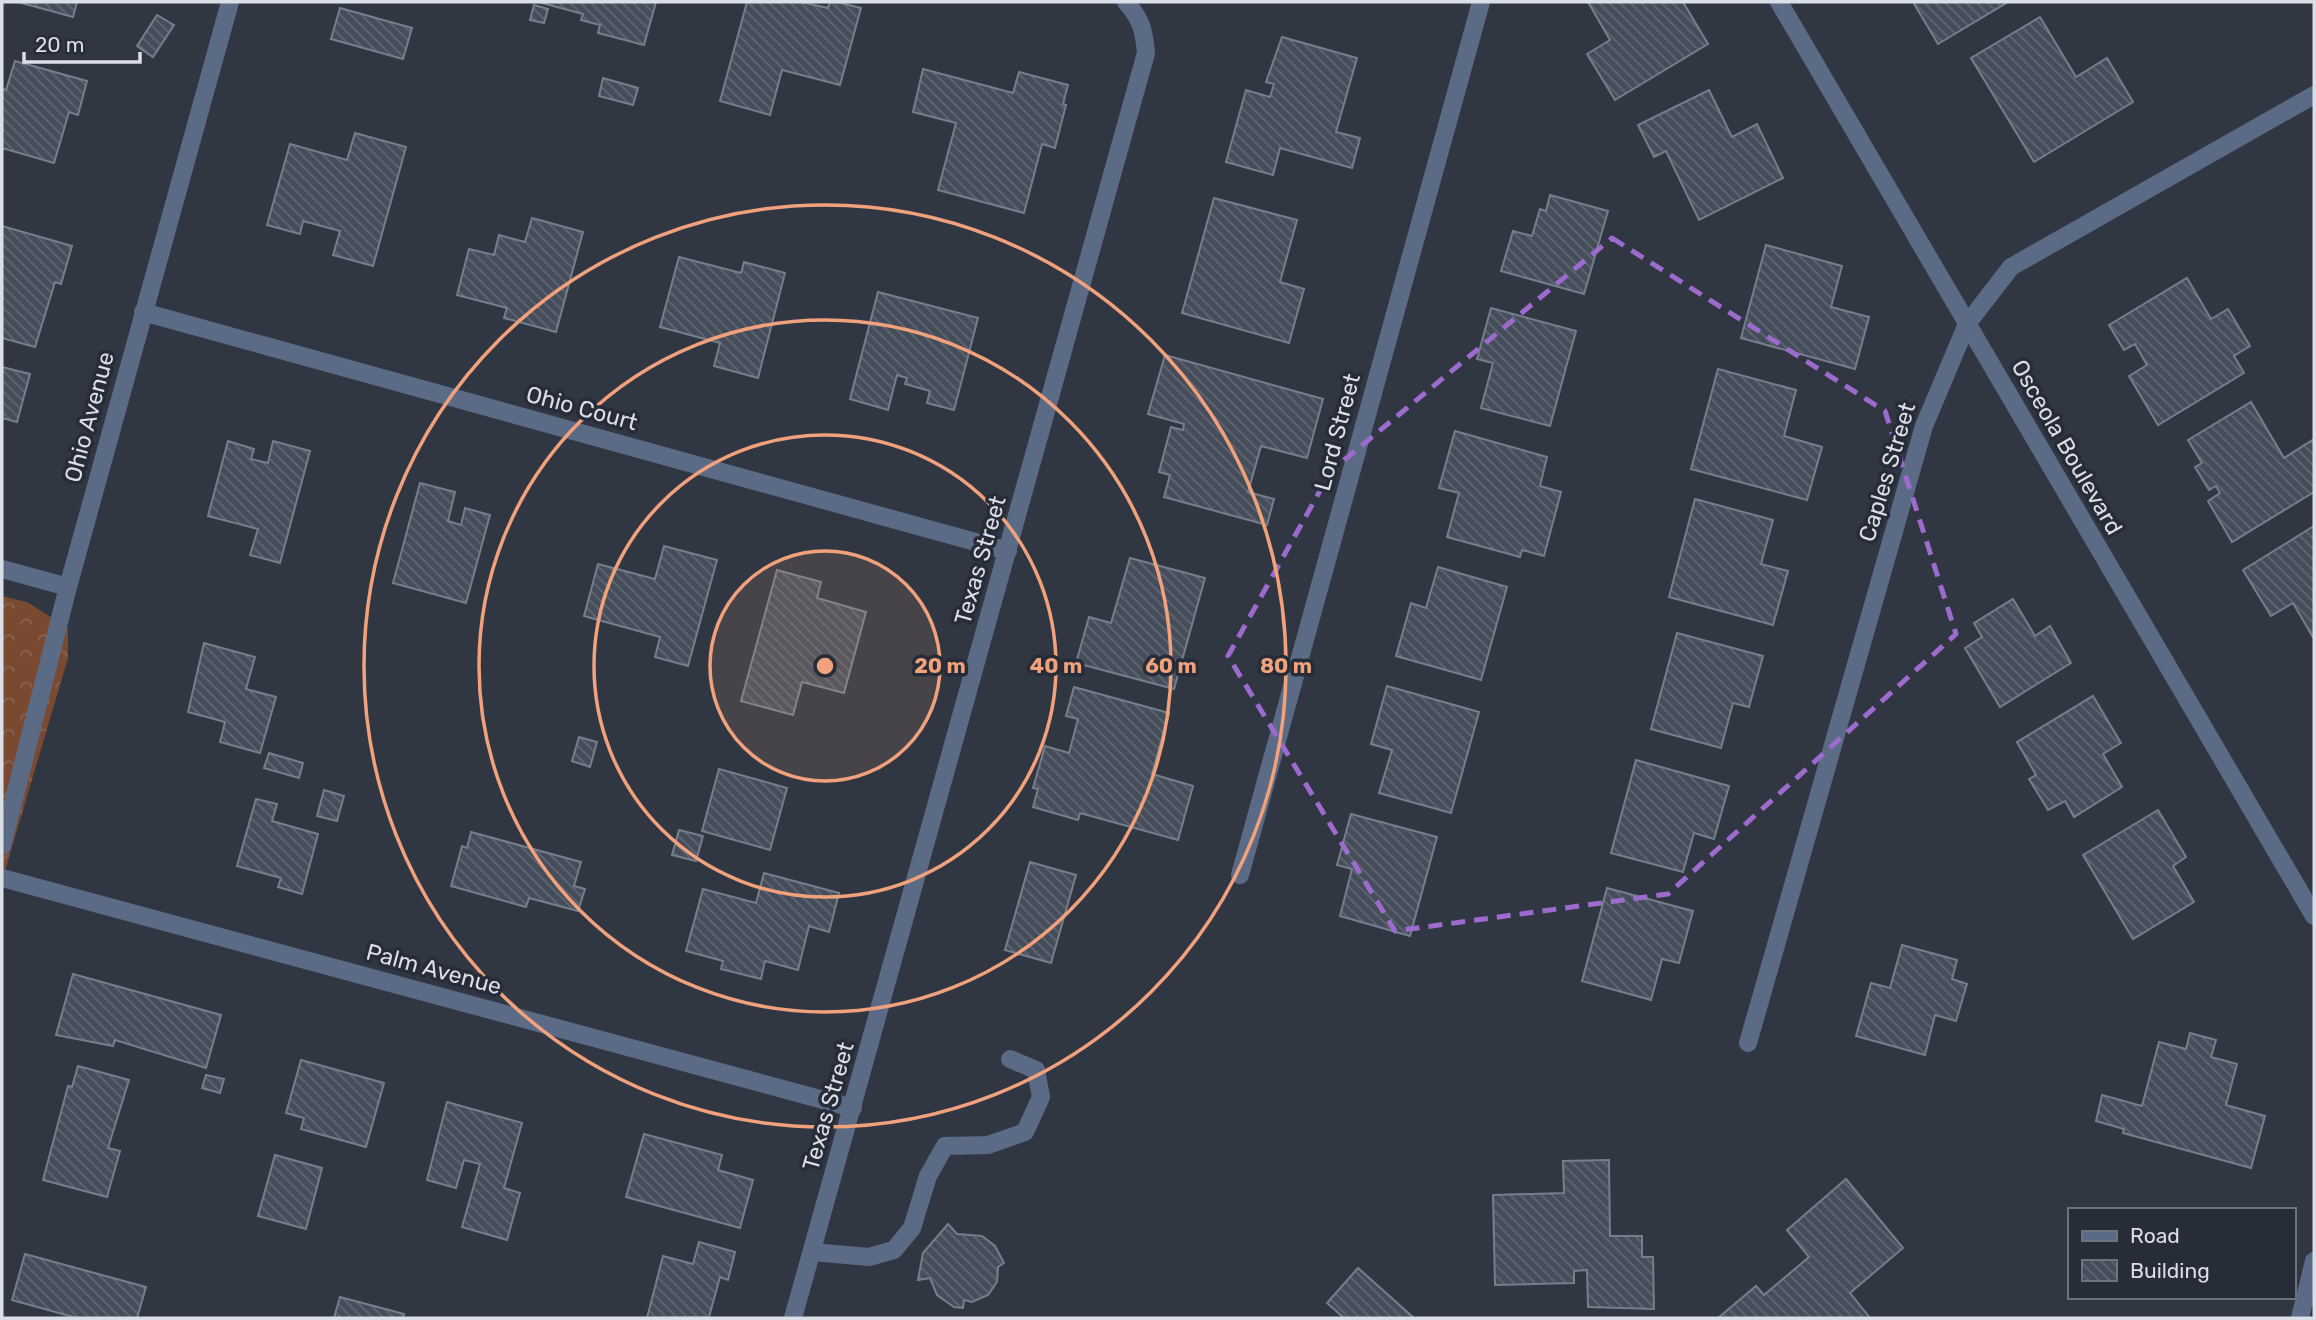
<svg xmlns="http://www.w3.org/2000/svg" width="2316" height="1320" viewBox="0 0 2316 1320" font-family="Rubik,sans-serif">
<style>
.forest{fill:url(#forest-crowns)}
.building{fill:url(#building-back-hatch);stroke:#767e8c;stroke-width:2}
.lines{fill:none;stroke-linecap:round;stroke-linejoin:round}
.minor{stroke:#5c6b85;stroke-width:18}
.marked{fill:none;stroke:#9d6bcd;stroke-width:5;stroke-dasharray:14 9;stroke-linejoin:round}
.ring{fill:none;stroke:#f1a17c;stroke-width:3.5}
.labels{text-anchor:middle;stroke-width:7;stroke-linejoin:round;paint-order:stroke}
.street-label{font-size:23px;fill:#dbdfe7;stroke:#262d38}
.centre{fill:#f1a17c;stroke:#262d38;stroke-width:3.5}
.ring-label{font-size:21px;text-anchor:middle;font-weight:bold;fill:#f1a17c;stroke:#262d38;stroke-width:7;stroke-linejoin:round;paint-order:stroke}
</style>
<defs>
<pattern id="forest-crowns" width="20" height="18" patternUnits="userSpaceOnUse" patternTransform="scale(1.75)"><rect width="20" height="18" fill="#794932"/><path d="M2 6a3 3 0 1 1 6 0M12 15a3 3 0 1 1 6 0" fill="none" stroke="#8b6350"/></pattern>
<pattern id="building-back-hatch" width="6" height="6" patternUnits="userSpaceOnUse" patternTransform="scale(1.75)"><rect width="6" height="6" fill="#464d5a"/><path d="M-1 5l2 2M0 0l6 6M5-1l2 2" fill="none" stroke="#606672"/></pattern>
</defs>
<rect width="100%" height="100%" fill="#303743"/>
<!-- forest -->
<path class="forest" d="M 2,596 L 27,602 L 68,628 L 68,658 L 2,881 Z"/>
<!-- building -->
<g class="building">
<path d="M 18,2 L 77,2 L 73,17 Z"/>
<path d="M 538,2 L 656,2 L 644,45 L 598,33 L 600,25 L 581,20 L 583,14 Z"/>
<path d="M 747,2 L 801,2 L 828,8 L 830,2 L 837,2 L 861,8 L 840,85 L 782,70 L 770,115 L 720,101 Z"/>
<path d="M 1588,2 L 1683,2 L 1708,44 L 1615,100 L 1587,54 L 1610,40 Z"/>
<path d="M 1913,2 L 2008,2 L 1938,44 Z"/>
<path d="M 534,5 L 548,9 L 544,23 L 530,20 Z"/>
<path d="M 340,8 L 412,28 L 403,59 L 331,39 Z"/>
<path d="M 157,15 L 174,25 L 153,57 L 137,46 Z"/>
<path d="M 2040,17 L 2076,77 L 2107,58 L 2133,102 L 2034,162 L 1971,58 Z"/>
<path d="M 1282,37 L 1357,58 L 1336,132 L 1360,138 L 1352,168 L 1280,148 L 1273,175 L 1226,162 L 1246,90 L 1270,97 L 1274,84 L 1266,82 Z"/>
<path d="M 15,61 L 87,81 L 78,115 L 69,112 L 54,163 L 2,148 L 2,89 L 6,90 Z"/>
<path d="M 923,69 L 1013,93 L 1019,72 L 1068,85 L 1063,104 L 1066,105 L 1055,148 L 1042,144 L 1024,213 L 938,190 L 956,123 L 913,112 Z"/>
<path d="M 603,78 L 638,88 L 633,105 L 599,96 Z"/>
<path d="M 1709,90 L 1732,137 L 1757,124 L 1783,178 L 1699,220 L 1666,151 L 1654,157 L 1638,125 Z"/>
<path d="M 355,133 L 406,147 L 373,266 L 333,255 L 340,231 L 303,221 L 300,234 L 267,225 L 290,144 L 347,160 Z"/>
<path d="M 1550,195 L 1608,211 L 1584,294 L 1501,271 L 1513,231 L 1532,236 L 1540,209 L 1546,211 Z"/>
<path d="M 1214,198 L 1297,220 L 1280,282 L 1304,289 L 1289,343 L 1182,313 Z"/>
<path d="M 532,218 L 583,232 L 556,332 L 504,318 L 507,308 L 457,295 L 469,249 L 494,255 L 499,235 L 525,242 Z"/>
<path d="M 2,226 L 72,246 L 61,284 L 55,282 L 35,347 L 2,338 Z"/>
<path d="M 1766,245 L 1842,266 L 1831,307 L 1869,317 L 1855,369 L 1741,338 Z"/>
<path d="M 679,257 L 741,273 L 744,262 L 785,273 L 758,378 L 714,366 L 720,343 L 660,327 Z"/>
<path d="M 2187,278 L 2211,319 L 2228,309 L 2250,346 L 2234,356 L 2244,373 L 2158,425 L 2129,376 L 2147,365 L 2135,344 L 2124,350 L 2109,325 Z"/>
<path d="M 878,292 L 978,318 L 954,410 L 927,403 L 930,391 L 905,384 L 907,378 L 897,375 L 888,410 L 850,399 Z"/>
<path d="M 1491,308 L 1576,331 L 1550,426 L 1481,408 L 1493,363 L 1477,359 Z"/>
<path d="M 1165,355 L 1323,399 L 1307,458 L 1261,446 L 1248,492 L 1274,499 L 1267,525 L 1164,497 L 1170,475 L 1159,472 L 1171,427 L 1183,430 L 1184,424 L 1148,414 Z"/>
<path d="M 2,367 L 30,374 L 17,422 L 2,418 Z"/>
<path d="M 1718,369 L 1796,390 L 1784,436 L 1822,447 L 1807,500 L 1691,469 Z"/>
<path d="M 2251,402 L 2284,458 L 2314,439 L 2314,492 L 2232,542 L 2208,501 L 2220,493 L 2216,486 L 2209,490 L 2195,467 L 2202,463 L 2188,440 Z"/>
<path d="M 1455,431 L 1547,457 L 1540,486 L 1561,492 L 1544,556 L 1522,550 L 1520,557 L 1447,537 L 1459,493 L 1439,488 Z"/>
<path d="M 228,441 L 254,449 L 251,459 L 268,463 L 273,441 L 310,451 L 280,563 L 250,555 L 258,529 L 208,516 Z"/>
<path d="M 420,483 L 455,492 L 448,521 L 461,525 L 465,508 L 490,515 L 466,603 L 393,583 Z"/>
<path d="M 1695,499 L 1773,520 L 1761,564 L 1788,571 L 1773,625 L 1669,597 Z"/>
<path d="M 2314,526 L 2314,639 L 2293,603 L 2271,616 L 2243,570 Z"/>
<path d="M 664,546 L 717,560 L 688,666 L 655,657 L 660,637 L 584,616 L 598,564 L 655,579 Z"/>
<path d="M 1130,558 L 1205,578 L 1174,689 L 1076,663 L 1089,617 L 1111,623 Z"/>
<path d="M 1438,567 L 1507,587 L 1481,680 L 1396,656 L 1411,603 L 1426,608 Z"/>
<path d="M 777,570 L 821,582 L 817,598 L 866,612 L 844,693 L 802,682 L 793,715 L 741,701 Z"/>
<path d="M 2013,599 L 2035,636 L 2050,626 L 2071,663 L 2000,707 L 1965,648 L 1982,637 L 1974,623 Z"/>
<path d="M 1677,633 L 1763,656 L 1749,707 L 1733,703 L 1721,748 L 1651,729 Z"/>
<path d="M 204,643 L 255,657 L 246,689 L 276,697 L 260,753 L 220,742 L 225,722 L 188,712 Z"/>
<path d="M 1387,686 L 1479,712 L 1451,813 L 1379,793 L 1392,750 L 1371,744 Z"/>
<path d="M 1074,687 L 1169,713 L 1152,774 L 1193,786 L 1178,840 L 1080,813 L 1078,820 L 1033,807 L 1038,789 L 1033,788 L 1045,746 L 1069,753 L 1078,719 L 1066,716 Z"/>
<path d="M 2093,696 L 2121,743 L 2103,754 L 2122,787 L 2074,817 L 2065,801 L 2048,810 L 2029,779 L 2036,775 L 2017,742 Z"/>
<path d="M 579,737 L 597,742 L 590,767 L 572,761 Z"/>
<path d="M 269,753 L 303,763 L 299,778 L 264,768 Z"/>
<path d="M 1636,760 L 1729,786 L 1714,839 L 1694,833 L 1683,872 L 1611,853 Z"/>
<path d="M 719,769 L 787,788 L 770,850 L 702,831 Z"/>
<path d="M 324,790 L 344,796 L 337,821 L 317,816 Z"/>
<path d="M 256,799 L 277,804 L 272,821 L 318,834 L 302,894 L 278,887 L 281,878 L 237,866 Z"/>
<path d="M 2158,810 L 2186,857 L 2173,866 L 2194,902 L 2133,939 L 2083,855 Z"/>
<path d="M 1351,814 L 1437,837 L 1410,936 L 1340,916 L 1352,869 L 1337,865 Z"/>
<path d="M 679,830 L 703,836 L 696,861 L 672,855 Z"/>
<path d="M 471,832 L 581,862 L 574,886 L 585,889 L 578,911 L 529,898 L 526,907 L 451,886 L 462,846 L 467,848 Z"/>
<path d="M 1030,862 L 1076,875 L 1051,963 L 1005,950 Z"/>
<path d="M 764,873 L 839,893 L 829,932 L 809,926 L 798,970 L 765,961 L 761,979 L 721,969 L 723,961 L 686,951 L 703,889 L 756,903 Z"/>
<path d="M 1607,888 L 1693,911 L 1679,963 L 1662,959 L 1651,1000 L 1582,981 Z"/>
<path d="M 1902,945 L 1957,960 L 1952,979 L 1967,984 L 1956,1021 L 1935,1015 L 1925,1055 L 1856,1036 L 1871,983 L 1890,988 Z"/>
<path d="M 73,974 L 221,1015 L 206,1068 L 115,1040 L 113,1046 L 56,1035 Z"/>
<path d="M 2190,1033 L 2216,1040 L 2211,1057 L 2237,1064 L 2226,1105 L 2265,1116 L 2251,1168 L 2123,1133 L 2124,1129 L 2096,1121 L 2102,1095 L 2142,1106 L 2159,1042 L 2186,1049 Z"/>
<path d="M 301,1060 L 384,1083 L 366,1147 L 301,1129 L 304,1118 L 286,1113 Z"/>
<path d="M 78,1066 L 129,1080 L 108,1148 L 120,1151 L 107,1197 L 43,1180 L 68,1086 L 72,1087 Z"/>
<path d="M 206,1075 L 224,1079 L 220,1093 L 202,1088 Z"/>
<path d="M 447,1102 L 522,1123 L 504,1188 L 520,1193 L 507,1240 L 462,1227 L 480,1164 L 464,1160 L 456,1188 L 427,1180 Z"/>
<path d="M 644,1134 L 722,1155 L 718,1170 L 753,1180 L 740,1228 L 626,1197 Z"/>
<path d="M 275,1155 L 322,1168 L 306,1229 L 258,1216 Z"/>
<path d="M 1609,1160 L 1610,1236 L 1642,1236 L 1642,1257 L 1653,1257 L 1654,1309 L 1588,1307 L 1587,1270 L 1574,1271 L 1574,1283 L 1495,1285 L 1493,1195 L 1564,1193 L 1563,1161 Z"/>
<path d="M 1846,1179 L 1903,1248 L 1850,1293 L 1870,1318 L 1718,1318 L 1756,1286 L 1764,1295 L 1809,1257 L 1787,1230 Z"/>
<path d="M 948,1224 L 957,1234 L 982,1236 L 995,1246 L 1004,1263 L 998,1267 L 997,1282 L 988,1295 L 972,1302 L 964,1300 L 963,1308 L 954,1307 L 937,1295 L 930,1278 L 918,1280 L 923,1253 Z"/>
<path d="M 699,1242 L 735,1252 L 728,1280 L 720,1277 L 709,1317 L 647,1318 L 663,1256 L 693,1264 Z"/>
<path d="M 25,1254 L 146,1287 L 137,1318 L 77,1318 L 12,1300 Z"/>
<path d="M 1358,1268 L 1414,1318 L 1344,1318 L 1327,1303 Z"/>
<path d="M 340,1297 L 404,1314 L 403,1318 L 334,1318 Z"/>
</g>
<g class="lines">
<!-- minor -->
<g class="minor">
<path d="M 1779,2 L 2314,916"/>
<path d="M 143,312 L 1008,551"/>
<path d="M 2,569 L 68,587"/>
<path d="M 2,846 L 68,587 L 230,2"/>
<path d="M 1240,875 L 1481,2"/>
<path d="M 2,878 L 853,1108"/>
<path d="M 1748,1043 L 1924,426 L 1967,324 L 2011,267 L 2314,95"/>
<path d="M 812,1252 L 869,1257 L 894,1250 L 912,1228 L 928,1176 L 945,1146 L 988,1145 L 1025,1132 L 1041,1097 L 1036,1070 L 1010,1059"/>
<path d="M 793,1318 L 1146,53 C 1144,30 1141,19 1126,2"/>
<path d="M 2300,1318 L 2314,1261"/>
</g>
</g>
<!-- marked area -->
<path class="marked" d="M 1612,238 L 1885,411 L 1956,634 L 1668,894 L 1395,931 L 1228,656 L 1331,471 Z"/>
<!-- distance rings -->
<circle cx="825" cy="666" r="115" fill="#f1a17c" fill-opacity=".12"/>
<g class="ring">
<circle cx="825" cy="666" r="115"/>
<circle cx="825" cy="666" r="231"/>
<circle cx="825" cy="666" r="346"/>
<circle cx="825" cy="666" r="461"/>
</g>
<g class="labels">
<!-- street labels -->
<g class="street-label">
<text transform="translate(582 408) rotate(15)" y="8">Ohio Court</text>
<text transform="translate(89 417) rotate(-75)" y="8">Ohio Avenue</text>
<text transform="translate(1337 432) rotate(-75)" y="8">Lord Street</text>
<text transform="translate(2067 447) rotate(60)" y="8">Osceola Boulevard</text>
<text transform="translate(1887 472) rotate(-73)" y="8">Caples Street</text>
<text transform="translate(980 560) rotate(-74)" y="8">Texas Street</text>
<text transform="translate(434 969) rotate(15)" y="8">Palm Avenue</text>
<text transform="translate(828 1106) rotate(-74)" y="8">Texas Street</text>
</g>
</g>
<circle cx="825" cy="666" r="10" class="centre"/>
<g class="ring-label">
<text x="940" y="673">20 m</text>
<text x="1056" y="673">40 m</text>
<text x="1171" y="673">60 m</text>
<text x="1286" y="673">80 m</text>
</g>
<!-- border -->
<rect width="2316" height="1320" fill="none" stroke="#dbdfe7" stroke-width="7"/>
<!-- legend -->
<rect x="2068" y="1208" width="228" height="91" fill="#262d38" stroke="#6e747e" stroke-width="2"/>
<rect x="2082" y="1231" width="35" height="10" fill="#5c6b85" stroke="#6e747e" stroke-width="2"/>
<text x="2130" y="1243" font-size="21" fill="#dbdfe7">Road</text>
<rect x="2082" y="1260" width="35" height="21" fill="url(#building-back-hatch)" stroke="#6e747e" stroke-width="2"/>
<text x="2130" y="1278" font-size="21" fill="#dbdfe7">Building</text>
<!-- scale -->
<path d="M24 52v10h116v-10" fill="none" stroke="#dbdfe7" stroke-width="3.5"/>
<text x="35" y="52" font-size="21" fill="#dbdfe7" stroke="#262d38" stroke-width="5" paint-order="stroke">20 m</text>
</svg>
